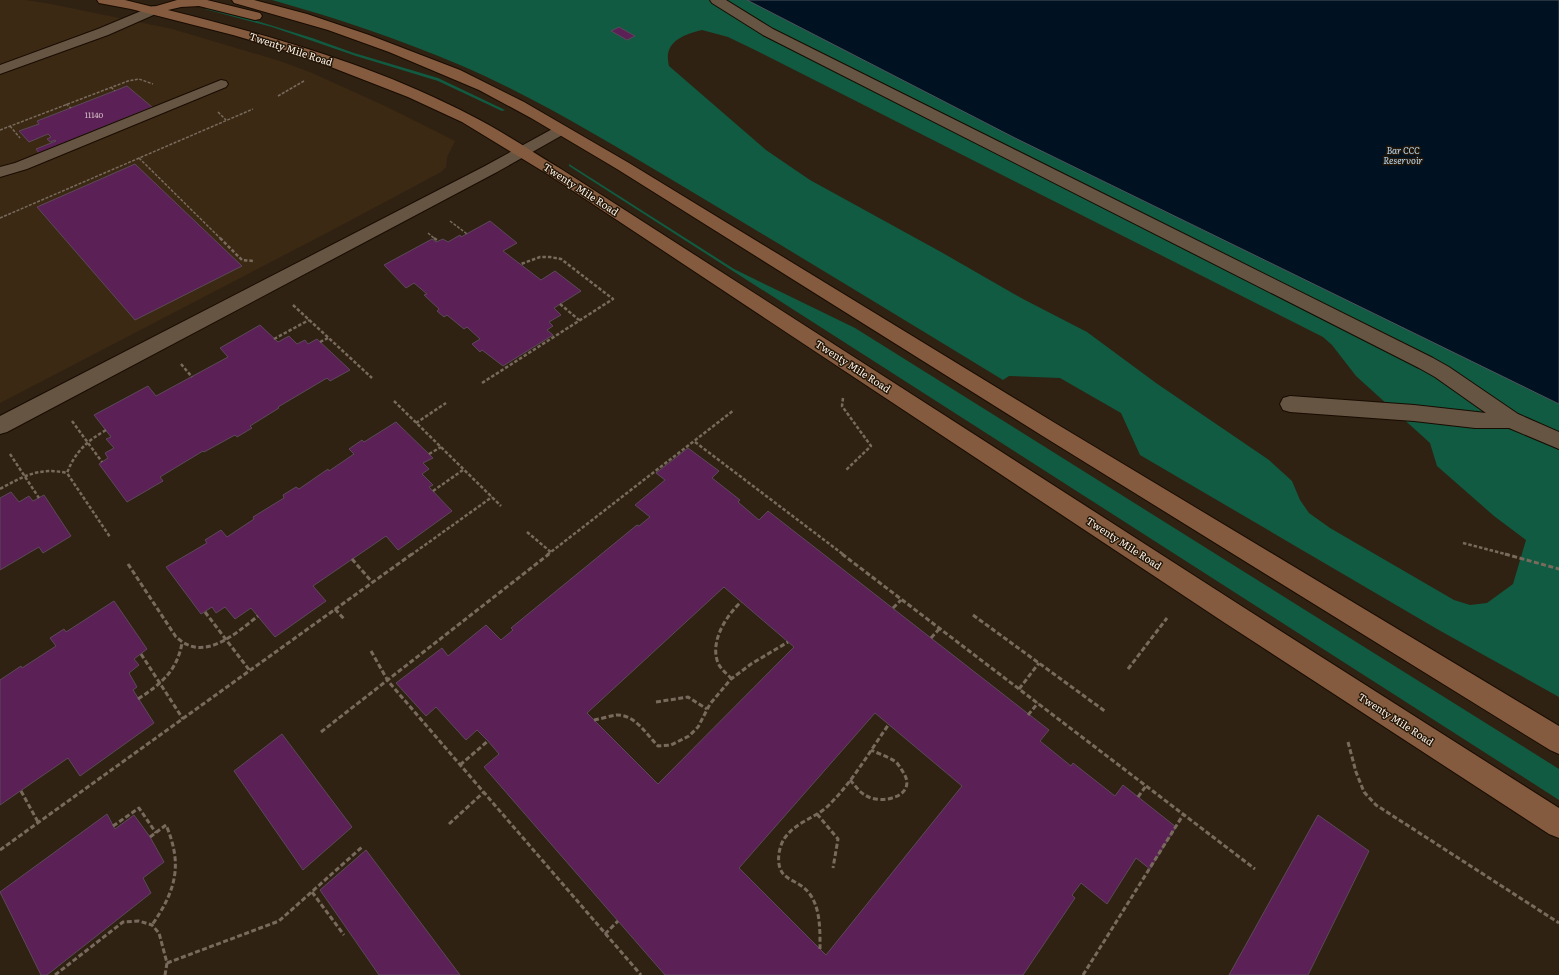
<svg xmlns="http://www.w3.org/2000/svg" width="1559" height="975" viewBox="0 0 1559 975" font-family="Literata,serif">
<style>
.built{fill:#3c2913}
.green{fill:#105b41;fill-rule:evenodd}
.water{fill:#001222;stroke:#4c555d}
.building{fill:#5b2156;stroke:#5b4959;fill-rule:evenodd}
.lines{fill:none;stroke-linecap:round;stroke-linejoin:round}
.lane-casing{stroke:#180b00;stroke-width:2}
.street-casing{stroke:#180b00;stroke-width:2}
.secondary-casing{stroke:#180b00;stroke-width:2}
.path-far2{stroke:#786b5d;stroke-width:1.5;stroke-dasharray:3 1.5;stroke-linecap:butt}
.path-far1{stroke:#786b5d;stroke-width:2.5;stroke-dasharray:3.5 2;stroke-linecap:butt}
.path{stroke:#786b5d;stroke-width:3;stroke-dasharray:5 2.5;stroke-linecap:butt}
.lane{fill:#665543;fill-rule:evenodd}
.street{fill:#665543;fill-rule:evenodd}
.secondary{fill:#845b3e;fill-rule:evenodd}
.labels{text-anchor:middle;stroke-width:3;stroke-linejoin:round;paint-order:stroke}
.number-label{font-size:8px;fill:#d4bec4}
.far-water-label{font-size:9px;font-style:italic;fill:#b8ddfb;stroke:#261808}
.street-label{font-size:10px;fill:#fdf2e8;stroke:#261808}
</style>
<rect width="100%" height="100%" fill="#302212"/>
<!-- built -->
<path class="built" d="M 0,0 L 25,0 L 51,4 L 172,29 L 280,61 L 312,73 L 387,107 L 455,141 L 447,157 L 446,167 L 441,172 L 338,227 L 0,403 Z"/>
<!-- green -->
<g class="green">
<path d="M 272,0 L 747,0 L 1015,138 L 1559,404 L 1559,697 L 1437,629 L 1140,455 L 1121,413 L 1060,378 L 1009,376 L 1003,380 C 896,315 788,249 679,184 C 608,142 537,98 460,65 C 399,39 336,18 272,0 ZM 702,30 L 728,37 L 755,50 L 1323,337 L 1332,345 L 1356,376 L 1430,443 L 1437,466 L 1494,516 L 1526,540 L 1513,584 L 1487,603 L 1470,605 L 1454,600 L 1330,528 L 1309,513 L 1300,500 L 1292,481 L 1269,460 L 1156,383 L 1087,332 L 1023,299 L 941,252 L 810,180 L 766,150 L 669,66 C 663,43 681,35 702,30 Z"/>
<path d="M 208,8 L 257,21 L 312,38 L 354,53 L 438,78 L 505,110 L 502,111 L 438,81 L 356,56 L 272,27 L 205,9 Z"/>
<path d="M 569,164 L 734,269 L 855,328 L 1559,769 L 1559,800 L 569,166 Z"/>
</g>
<!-- water -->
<path class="water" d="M 747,0 L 1559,0 L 1559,404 L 1015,138 Z"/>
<!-- building -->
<g class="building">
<path d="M 619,27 L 635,36 L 627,40 L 611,31 Z"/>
<path d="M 127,86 L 152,107 L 39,153 L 36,149 L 56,141 L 55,140 L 50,142 L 47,139 L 51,137 L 48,134 L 29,142 L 19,131 L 39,124 L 37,121 Z"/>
<path d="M 135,164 L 242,266 L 135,320 L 37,207 Z"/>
<path d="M 490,221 L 517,243 L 503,251 L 541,280 L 555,271 L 581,291 L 554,308 L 561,315 L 549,322 L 553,326 L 547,330 L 553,335 L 503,366 L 482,350 L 480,352 L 472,344 L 480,339 L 467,327 L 464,329 L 447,315 L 444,317 L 437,311 L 439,309 L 424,295 L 427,294 L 414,283 L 406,288 L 384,265 L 432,239 L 436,242 L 443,239 L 448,242 L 460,235 L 461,237 Z"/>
<path d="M 260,325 L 278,342 L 289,336 L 297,344 L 305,340 L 308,344 L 317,339 L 350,370 L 330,381 L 327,378 L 278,407 L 279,408 L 250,426 L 252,428 L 237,437 L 235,435 L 204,452 L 203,451 L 160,477 L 163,481 L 127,502 L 99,464 L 108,458 L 105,453 L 114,448 L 106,439 L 111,437 L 94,415 L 148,386 L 156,396 L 228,357 L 220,348 Z"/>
<path d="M 396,422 L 433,458 L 423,463 L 429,469 L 422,474 L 433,485 L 429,487 L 452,511 L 398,550 L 386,536 L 313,586 L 326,601 L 275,637 L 251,608 L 235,619 L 225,607 L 216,613 L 212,607 L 201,614 L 166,567 L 207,543 L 205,540 L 221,530 L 227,537 L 254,519 L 253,517 L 284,498 L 283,495 L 296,487 L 299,489 L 328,469 L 329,471 L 354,454 L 349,449 L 362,440 L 364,442 Z"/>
<path d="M 688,448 L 719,471 L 712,478 L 740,500 L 738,502 L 759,520 L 768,511 L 1049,730 L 1040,741 L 1071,766 L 1073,763 L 1115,796 L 1123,785 L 1176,827 L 1150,869 L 1136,858 L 1107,904 L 1081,883 L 1072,895 L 1075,898 L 1023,975 L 665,975 L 484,767 L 499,754 L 488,741 L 477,730 L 466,740 L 436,707 L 426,716 L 396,683 L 442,648 L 448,656 L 486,625 L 501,640 L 513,630 L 511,628 L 637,525 L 639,526 L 650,517 L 635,505 L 665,480 L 656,473 ZM 724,587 L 794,647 L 658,784 L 587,713 ZM 875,713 L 962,786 L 826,955 L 739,868 Z"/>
<path d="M 11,492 L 19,502 L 29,496 L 33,501 L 44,495 L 71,536 L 43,553 L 39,547 L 0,570 L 0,498 Z"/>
<path d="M 114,601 L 147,649 L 134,659 L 139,665 L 129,673 L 137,687 L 133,690 L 154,723 L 80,776 L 68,758 L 0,805 L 0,680 L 21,666 L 22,668 L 56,646 L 50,638 L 64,629 L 66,632 Z"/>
<path d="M 282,734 L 352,827 L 303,870 L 234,771 Z"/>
<path d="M 107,814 L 115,829 L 134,815 L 150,837 L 164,862 L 143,878 L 151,893 L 47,975 L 41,975 L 0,892 Z"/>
<path d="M 1318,815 L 1369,851 L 1308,975 L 1229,975 Z"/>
<path d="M 366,850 L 460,975 L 379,975 L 320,890 Z"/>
</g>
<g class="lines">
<defs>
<g id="lane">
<path d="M 710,0 L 726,0 L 773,29 L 1433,358 L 1449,367 L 1518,414 L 1559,432 L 1559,449 L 1509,428 L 1475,428 L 1414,421 L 1290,412 L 1283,410 L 1280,404 L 1283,398 L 1290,396 L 1414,405 L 1486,413 L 1435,377 L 1419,368 L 763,35 L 712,3 Z"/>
<path d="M 221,80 L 226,81 L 228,84 L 226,87 L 27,169 L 0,177 L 0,167 L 15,163 Z"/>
</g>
<g id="street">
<path d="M 153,6 L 158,7 L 160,10 L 158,13 L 108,35 L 0,74 L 0,65 L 98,29 Z"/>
<path d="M 561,125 L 566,127 L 569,130 L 566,133 L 497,172 L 7,432 L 0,434 L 0,416 L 485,166 L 556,127 Z"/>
</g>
<g id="secondary">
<path d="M 97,0 L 125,0 L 153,7 L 177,0 L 207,0 L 260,13 L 262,16 L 260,19 L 255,20 L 199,6 L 181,7 L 168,10 C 272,36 377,66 472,116 C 502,131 531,151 561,169 L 1243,607 L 1559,808 L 1559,838 L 1549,834 L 1225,623 L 549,175 L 462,122 L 408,97 L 300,55 L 233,35 L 131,9 L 99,3 Z"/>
<path d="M 232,0 L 254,0 L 307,14 L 369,35 L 460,70 L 524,102 L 629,163 L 1055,423 L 1559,726 L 1559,754 L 1550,750 L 1041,435 L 617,169 L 531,118 L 479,90 L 389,52 L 328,30 L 234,3 Z"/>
</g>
</defs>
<!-- lane casing -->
<use href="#lane" class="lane-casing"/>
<!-- street casing -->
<use href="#street" class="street-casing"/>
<!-- secondary casing -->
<use href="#secondary" class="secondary-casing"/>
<!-- path-far2 -->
<g class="path-far2">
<path d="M 111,87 L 115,91"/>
<path d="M 278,96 L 304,81"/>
<path d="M 66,104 L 71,108"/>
<path d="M 218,112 L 226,120"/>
<path d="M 10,126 L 20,138"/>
<path d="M 0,130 L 128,81 L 139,79 L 153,84"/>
<path d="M 139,158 L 221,239"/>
<path d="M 0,218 L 253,109"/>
<path d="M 450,221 L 467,234"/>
<path d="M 428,233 L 435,239"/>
</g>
<!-- path-far1 -->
<g class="path-far1">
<path d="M 220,238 L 242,260 L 254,261"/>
<path d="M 434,238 L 438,241"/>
<path d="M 560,304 L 579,320"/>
<path d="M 293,305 L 372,378"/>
<path d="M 274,339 L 309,320"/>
<path d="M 320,342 L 328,338"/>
<path d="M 181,364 L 192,377"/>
<path d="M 482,383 L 613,299 L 561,259 L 550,257 L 540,257 L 521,264"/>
<path d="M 843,398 L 842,406 L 871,446 L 846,470"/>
<path d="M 394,401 L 501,506"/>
<path d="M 72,421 L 102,462"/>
<path d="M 416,423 L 446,403"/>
<path d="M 106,430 C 87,441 75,452 67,473 L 110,537"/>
<path d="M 695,442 L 844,555"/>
<path d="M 10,454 L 39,498"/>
<path d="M 429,454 L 441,447"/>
<path d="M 0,489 C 23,476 40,467 67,473"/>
<path d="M 433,491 L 463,470"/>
<path d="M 527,532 L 552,553"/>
<path d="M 1463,543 L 1509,555"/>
<path d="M 411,555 L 492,497"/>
<path d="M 547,555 L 734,410"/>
</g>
<!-- path -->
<g class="path">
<path d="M 842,554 L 1255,869"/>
<path d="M 1505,554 L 1559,569"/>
<path d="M 352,559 L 372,582"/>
<path d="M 128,564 L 176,637 C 179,639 183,643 186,644 C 211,657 240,630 258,616"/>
<path d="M 893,608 L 901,600"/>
<path d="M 335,609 L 344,619"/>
<path d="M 205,612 L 250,671"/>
<path d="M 973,615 L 1106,712"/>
<path d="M 931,638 L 940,628"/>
<path d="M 371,651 L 388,681 L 641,975"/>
<path d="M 141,654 L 183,719"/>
<path d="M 1128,669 L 1167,618"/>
<path d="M 732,679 C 726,673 719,668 717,660 C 711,639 727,615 741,602"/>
<path d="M 1019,689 L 1039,663"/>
<path d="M 138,699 C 161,684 177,671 182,643"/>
<path d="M 656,702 L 688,697 L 707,709"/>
<path d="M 1028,715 L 1038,703"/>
<path d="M 594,720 C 601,719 609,716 616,715 C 635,714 646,734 658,746 L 671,745 L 689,736 L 698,727 L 710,704 L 731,679 L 751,664 L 788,642"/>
<path d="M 321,732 L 549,554"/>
<path d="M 1348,742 L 1356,772 L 1364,792 L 1376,805 L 1559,923"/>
<path d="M 460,765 L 488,741"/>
<path d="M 850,780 C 855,785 859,792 865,795 C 881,806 919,796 903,772 C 901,769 899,765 896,762 C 889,757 879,754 871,750"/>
<path d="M 21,791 L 38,822"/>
<path d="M 1138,797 L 1146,786"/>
<path d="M 817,814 L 838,839 L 833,868"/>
<path d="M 449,824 L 484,792"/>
<path d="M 113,826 L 139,808 L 156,833"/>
<path d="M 150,837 L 166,825 C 183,865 176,890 152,925"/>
<path d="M 0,850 L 412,554"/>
<path d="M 312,892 L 344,935"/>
<path d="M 605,934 L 618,921"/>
<path d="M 820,949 C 820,927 821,898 800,885 C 793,880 783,878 780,868 C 777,860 779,847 784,839 C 795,822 816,818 829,805 C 853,781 870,751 889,724"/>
<path d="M 167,963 L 279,921 L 362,847"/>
<path d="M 55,975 L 123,922 L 139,921 L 152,925 L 159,933 L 167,963 L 165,975"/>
<path d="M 1083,975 L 1183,815"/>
</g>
<!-- lane -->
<use href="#lane" class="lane"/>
<!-- street -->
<use href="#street" class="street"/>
<!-- secondary -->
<use href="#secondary" class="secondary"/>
</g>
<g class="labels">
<!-- number labels -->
<g class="number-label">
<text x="94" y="118">11140</text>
</g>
<!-- far-water labels -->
<g class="far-water-label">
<text x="1403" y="154">Bar CCC<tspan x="1403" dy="10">Reservoir</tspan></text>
</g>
<!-- street labels -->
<g class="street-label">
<text transform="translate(291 49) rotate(18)" y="4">Twenty Mile Road</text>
<text transform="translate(581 189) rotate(33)" y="4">Twenty Mile Road</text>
<text transform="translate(853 366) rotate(33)" y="4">Twenty Mile Road</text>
<text transform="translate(1124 543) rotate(33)" y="4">Twenty Mile Road</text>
<text transform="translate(1396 719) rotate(33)" y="4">Twenty Mile Road</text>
</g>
</g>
</svg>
